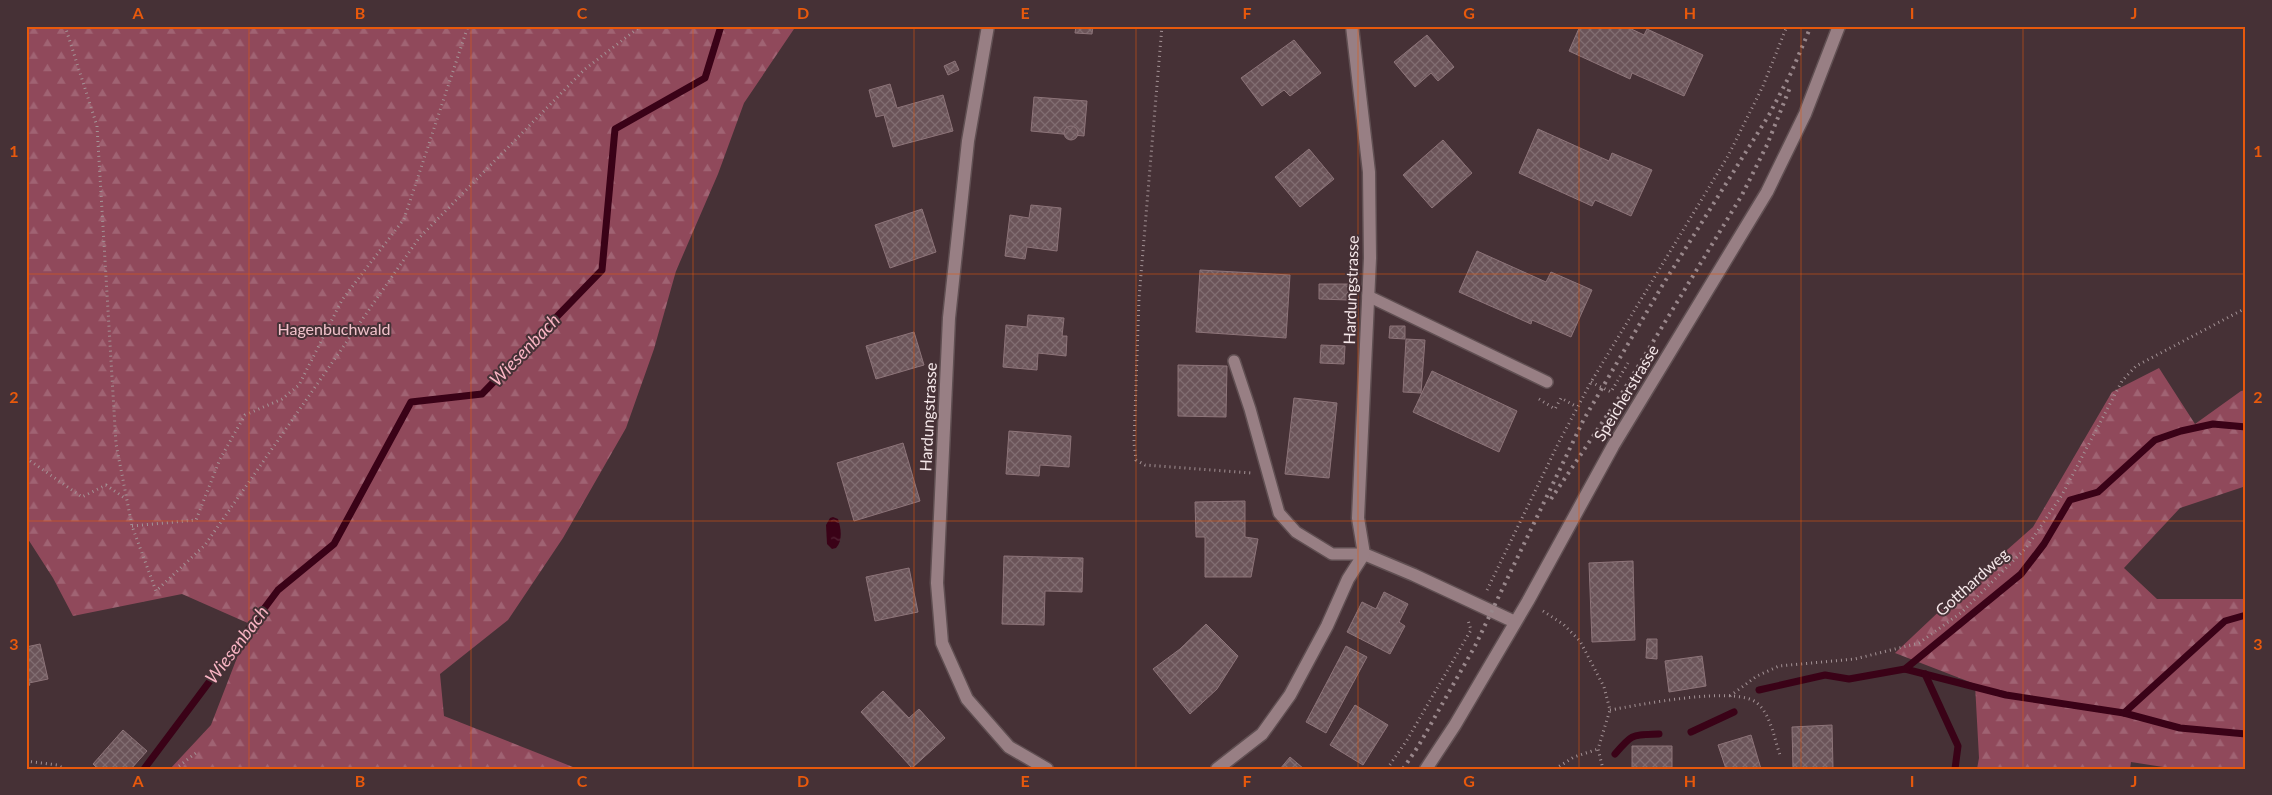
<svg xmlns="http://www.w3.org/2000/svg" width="2272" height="795" viewBox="0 0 2272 795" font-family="Lato,sans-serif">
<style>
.forest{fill:url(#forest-firs)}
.water{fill:url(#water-ripples)}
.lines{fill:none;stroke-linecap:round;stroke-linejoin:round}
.stream{stroke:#3a0217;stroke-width:7}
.building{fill:url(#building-cross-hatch);stroke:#8d7479}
.service-casing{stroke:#604f52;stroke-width:14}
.minor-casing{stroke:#604f52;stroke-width:15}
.secondary-casing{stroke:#604f52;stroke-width:15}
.path{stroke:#a49396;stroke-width:3;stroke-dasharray:1 4;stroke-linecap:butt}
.service{stroke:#987f84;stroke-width:11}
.minor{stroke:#987f84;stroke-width:12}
.secondary{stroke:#987f84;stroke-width:12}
.rail{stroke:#99878b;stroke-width:4;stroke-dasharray:2.5 5;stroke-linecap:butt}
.grid{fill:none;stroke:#e8590c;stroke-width:1;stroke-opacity:0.55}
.labels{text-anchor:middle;stroke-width:4;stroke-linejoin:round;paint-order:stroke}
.street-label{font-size:16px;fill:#f5e7e9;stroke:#463136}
.park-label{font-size:16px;fill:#f1c2cb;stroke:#463136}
.water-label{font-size:18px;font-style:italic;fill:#f9b4c3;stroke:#463136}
.neatline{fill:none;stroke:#e8590c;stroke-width:2}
.grid-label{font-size:16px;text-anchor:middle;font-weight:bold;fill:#e8590c}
</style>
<defs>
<pattern id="forest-firs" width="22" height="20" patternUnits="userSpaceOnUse" patternTransform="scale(1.25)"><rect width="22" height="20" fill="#90495b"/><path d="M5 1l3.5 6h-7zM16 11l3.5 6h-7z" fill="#a06373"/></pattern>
<pattern id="water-ripples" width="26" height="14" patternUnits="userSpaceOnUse" patternTransform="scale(1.25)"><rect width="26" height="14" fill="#3a0217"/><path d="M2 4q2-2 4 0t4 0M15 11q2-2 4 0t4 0" fill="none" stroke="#572739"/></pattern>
<pattern id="building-cross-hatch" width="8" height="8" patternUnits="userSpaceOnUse" patternTransform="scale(1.25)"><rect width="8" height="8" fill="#6b5459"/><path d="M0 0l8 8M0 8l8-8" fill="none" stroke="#816d71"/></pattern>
</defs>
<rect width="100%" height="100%" fill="#463136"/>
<!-- forest -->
<g class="forest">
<path d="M 26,26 L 796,26 L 744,103 L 718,174 L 676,271 L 654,349 L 626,428 L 563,538 L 508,620 L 440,674 L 444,716 L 578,769 L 170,769 L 211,725 L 250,624 L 182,594 L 73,616 L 53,578 L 26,536 Z"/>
<path d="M 2159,368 L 2195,424 L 2241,391 L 2246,390 L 2246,486 L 2180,508 L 2124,568 L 2157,599 L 2246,599 L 2246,769 L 2176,769 L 2131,762 L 2130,769 L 1977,769 L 1979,758 L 1975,684 L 1895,653 L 1965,587 L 2033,527 L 2112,392 Z"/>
</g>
<!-- water -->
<path class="water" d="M 833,517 L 838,519 C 841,528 843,541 836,548 L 832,549 L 827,544 L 826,525 L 830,518 Z"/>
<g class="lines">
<!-- stream -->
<g class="stream">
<path d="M 1905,669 L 2006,695 L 2124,713 L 2225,621 L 2246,615"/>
<path d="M 1925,674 L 1958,746 L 1955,769"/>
<path d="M 1759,690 L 1825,675 L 1849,679 L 1905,669 L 2021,574 L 2044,544 L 2070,500 L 2098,492 L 2155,440 L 2181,431 L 2213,424 L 2246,427"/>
<path d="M 2124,713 L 2180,728 L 2246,734"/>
<path d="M 1691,732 L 1734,712"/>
<path d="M 1615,754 C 1633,733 1632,735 1659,734"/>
<path d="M 144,769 L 278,590 L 334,544 L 411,402 L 482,394 L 602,270 L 615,129 L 705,78 L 721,26"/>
</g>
</g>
<!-- building -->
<g class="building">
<path d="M 1076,26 L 1093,26 L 1092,34 L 1075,33 Z"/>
<path d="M 1580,26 L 1625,26 L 1644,35 L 1647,29 L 1703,55 L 1684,96 L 1632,73 L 1630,79 L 1569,51 Z"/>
<path d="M 1427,35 L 1454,67 L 1438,81 L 1431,73 L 1415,87 L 1394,62 Z"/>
<path d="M 1294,40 L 1321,73 L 1290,96 L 1284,90 L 1262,106 L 1241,78 Z"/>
<path d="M 955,61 L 959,70 L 948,75 L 944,66 Z"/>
<path d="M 890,84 L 897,108 L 943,95 L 953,131 L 893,147 L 884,115 L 876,117 L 869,90 Z"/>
<path d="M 1034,97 L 1087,101 L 1084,136 L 1031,131 Z"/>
<circle cx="1071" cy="133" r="7"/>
<path d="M 1538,129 L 1609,161 L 1612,153 L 1652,170 L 1631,216 L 1595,200 L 1592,206 L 1519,173 Z"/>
<path d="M 1443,140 L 1472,173 L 1432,208 L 1403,175 Z"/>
<path d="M 1309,149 L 1334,179 L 1300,207 L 1275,177 Z"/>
<path d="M 1031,205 L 1061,208 L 1057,251 L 1027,247 L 1025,259 L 1005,256 L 1010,215 L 1029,218 Z"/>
<path d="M 922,209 L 936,252 L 890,268 L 875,225 Z"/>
<path d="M 1477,251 L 1546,282 L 1551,272 L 1592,290 L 1571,337 L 1532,320 L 1531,324 L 1459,292 Z"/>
<path d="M 1200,270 L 1290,275 L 1286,338 L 1196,332 Z"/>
<path d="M 1319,284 L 1349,284 L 1349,300 L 1319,299 Z"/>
<path d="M 1028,315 L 1064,318 L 1062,336 L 1067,336 L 1066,356 L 1038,353 L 1037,370 L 1003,367 L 1006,325 L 1027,327 Z"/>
<path d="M 1390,326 L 1405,326 L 1405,339 L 1389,338 Z"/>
<path d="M 914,332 L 924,365 L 876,379 L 866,346 Z"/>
<path d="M 1406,339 L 1425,340 L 1421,393 L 1403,392 Z"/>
<path d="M 1321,345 L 1345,346 L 1344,364 L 1320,363 Z"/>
<path d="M 1178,365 L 1227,366 L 1226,417 L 1178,416 Z"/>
<path d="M 1432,371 L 1517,411 L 1499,452 L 1413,412 Z"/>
<path d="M 1294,398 L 1337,403 L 1329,478 L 1285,474 Z"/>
<path d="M 1009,431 L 1071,436 L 1069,467 L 1040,465 L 1039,476 L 1006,474 Z"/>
<path d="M 903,443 L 920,501 L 854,521 L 837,463 Z"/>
<path d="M 1245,501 L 1245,537 L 1258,539 L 1251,577 L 1205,577 L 1205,537 L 1196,537 L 1195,502 Z"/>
<path d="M 1004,556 L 1083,558 L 1082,592 L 1045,591 L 1044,625 L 1002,624 Z"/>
<path d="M 1633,561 L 1635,640 L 1592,642 L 1589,563 Z"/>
<path d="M 909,568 L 918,612 L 875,621 L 866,577 Z"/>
<path d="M 1384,592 L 1408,604 L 1399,622 L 1405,626 L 1390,654 L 1347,632 L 1362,602 L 1376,609 Z"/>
<path d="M 1206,624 L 1238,656 L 1217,689 L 1190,714 L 1153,669 L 1180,649 Z"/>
<path d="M 1647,639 L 1657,639 L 1657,659 L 1646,658 Z"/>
<path d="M 40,644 L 48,679 L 29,683 L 30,685 L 26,686 L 26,647 Z"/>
<path d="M 1346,646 L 1367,657 L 1326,733 L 1306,722 Z"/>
<path d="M 1702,656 L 1706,686 L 1669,692 L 1665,661 Z"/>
<path d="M 883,691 L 909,718 L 919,709 L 945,738 L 912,768 L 861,712 Z"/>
<path d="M 1355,705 L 1388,725 L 1363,765 L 1330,745 Z"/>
<path d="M 1832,725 L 1833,768 L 1793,769 L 1792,727 Z"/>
<path d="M 123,730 L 147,751 L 131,769 L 98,769 L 93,764 Z"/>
<path d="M 1751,735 L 1761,769 L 1726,769 L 1718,745 Z"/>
<path d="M 1632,746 L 1672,746 L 1672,767 L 1632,769 Z"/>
<path d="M 1290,757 L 1304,769 L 1280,769 Z"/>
</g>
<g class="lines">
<defs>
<g id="service">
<path d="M 1368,296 L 1547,382"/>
<path d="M 1234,361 L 1250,409 L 1279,513 L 1296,532 L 1332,554 L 1364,554"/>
</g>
<g id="minor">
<path d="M 988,26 L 968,141 L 949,318 L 937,583 L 942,643 L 967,699 L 1009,747 L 1047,769"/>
<path d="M 1352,26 L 1369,172 L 1370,258 L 1358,518 L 1364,554 L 1414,575 L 1515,622"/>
<path d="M 1217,769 L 1262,734 L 1290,695 L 1327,626 L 1348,579 L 1364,554"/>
</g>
<path id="secondary" d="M 1426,769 L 1455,725 L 1528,601 L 1613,446 L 1767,192 L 1805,114 L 1839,26"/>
</defs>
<!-- service casing -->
<use href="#service" class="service-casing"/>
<!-- minor casing -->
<use href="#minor" class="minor-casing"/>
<!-- secondary casing -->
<use href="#secondary" class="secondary-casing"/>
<!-- path -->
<g class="path">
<path d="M 65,26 L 97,126 L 116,444 L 132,526 L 156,591 L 205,545 L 419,238 L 585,69 L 641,26"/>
<path d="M 1162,26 L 1139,298 L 1134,443 L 1136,460 L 1145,465 L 1251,473"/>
<path d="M 1591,382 L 1611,392 L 1628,363"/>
<path d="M 1539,399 L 1555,409 L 1561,398 L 1577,407"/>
<path d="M 26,458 L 82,497 L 106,485 L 126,499"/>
<path d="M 132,526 L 196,520 L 220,459 L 245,415 L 282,399 L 299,385 L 342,300 L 404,219 L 468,26"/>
<path d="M 1487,590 L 1559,442 L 1591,382 L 1728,156 L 1763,86 L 1787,26"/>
<path d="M 1543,611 L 1563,624 L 1580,641 L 1604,687 L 1610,710 L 1598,749 L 1603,769"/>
<path d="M 1730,696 L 1757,676 L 1779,666 L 1855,659 L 1919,643 L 1962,612 L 2026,548 L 2062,495 L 2122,381 L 2136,366 L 2246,308"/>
<path d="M 1610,710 C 1639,705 1736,685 1757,703 C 1771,715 1774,738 1780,755"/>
<path d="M 26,761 L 57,765 L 65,769"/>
<path d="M 175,769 L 196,753"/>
<path d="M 1387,769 L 1407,740 L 1471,630 L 1468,620"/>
<path d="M 1555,769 L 1574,757 L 1598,749"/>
</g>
<!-- service -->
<use href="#service" class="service"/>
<!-- minor -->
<use href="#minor" class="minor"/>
<!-- secondary -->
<use href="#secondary" class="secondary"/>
<!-- rail -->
<g class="rail">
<path d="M 1551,499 L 1622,393 L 1742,195 L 1767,145 L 1791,85"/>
<path d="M 1403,769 L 1419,745 L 1475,646 L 1584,419 L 1662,286 L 1769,115 L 1791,73 L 1811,26"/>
</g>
</g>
<!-- grid -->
<path class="grid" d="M 249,26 L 249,769M 471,26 L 471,769M 693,26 L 693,769M 914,26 L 914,769M 1136,26 L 1136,769M 1358,26 L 1358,769M 1579,26 L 1579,769M 1801,26 L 1801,769M 2023,26 L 2023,769M 26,274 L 2246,274M 26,521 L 2246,521"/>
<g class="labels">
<!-- street labels -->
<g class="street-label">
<text transform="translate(1351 290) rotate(-88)" y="6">Hardungstrasse</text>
<text transform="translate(1626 393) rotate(-59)" y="6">Speicherstrasse</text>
<text transform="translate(928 417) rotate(-87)" y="6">Hardungstrasse</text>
<text transform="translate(1972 582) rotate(-42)" y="6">Gotthardweg</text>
</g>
<!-- park labels -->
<g class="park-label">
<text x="334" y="335">Hagenbuchwald</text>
</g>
<!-- water labels -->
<g class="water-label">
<text transform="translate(525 350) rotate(-46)" y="6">Wiesenbach</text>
<text transform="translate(237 645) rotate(-53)" y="6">Wiesenbach</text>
</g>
</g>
<!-- border -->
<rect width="2272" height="795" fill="none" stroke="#463136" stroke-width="55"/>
<rect x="28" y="28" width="2216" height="740" class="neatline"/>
<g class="grid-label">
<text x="138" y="19">A</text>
<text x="360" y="19">B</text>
<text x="582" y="19">C</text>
<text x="803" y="19">D</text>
<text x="1025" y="19">E</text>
<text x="1247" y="19">F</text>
<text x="1469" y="19">G</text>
<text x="1690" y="19">H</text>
<text x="1912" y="19">I</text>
<text x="2134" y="19">J</text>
<text x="14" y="157">1</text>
<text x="2258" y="157">1</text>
<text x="14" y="403">2</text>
<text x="2258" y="403">2</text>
<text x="14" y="650">3</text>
<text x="2258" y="650">3</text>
<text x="138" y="787">A</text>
<text x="360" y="787">B</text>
<text x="582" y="787">C</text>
<text x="803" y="787">D</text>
<text x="1025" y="787">E</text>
<text x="1247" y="787">F</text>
<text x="1469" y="787">G</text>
<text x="1690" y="787">H</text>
<text x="1912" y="787">I</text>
<text x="2134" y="787">J</text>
</g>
</svg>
